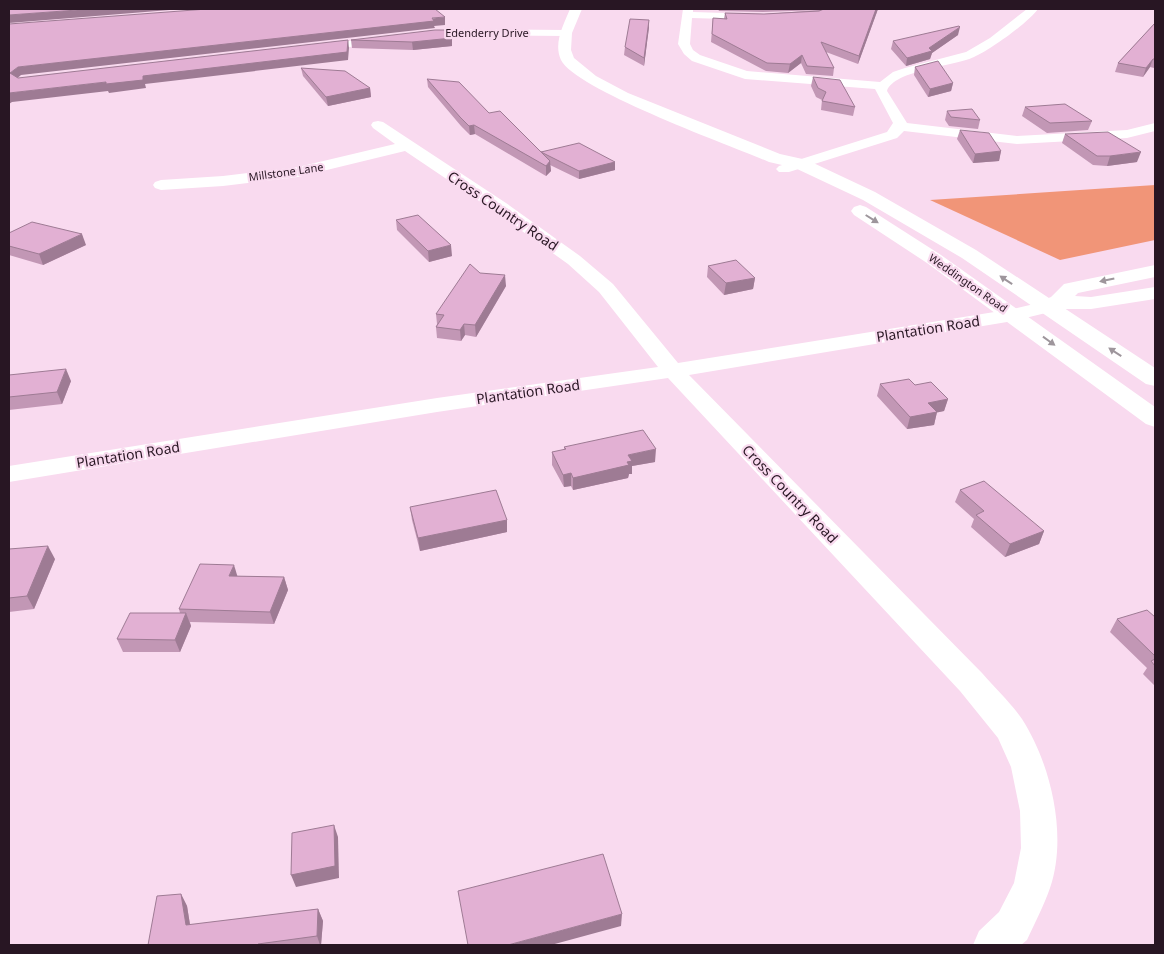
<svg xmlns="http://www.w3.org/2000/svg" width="1164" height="954" viewBox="0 0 1164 954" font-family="'Noto Sans',sans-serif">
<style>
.forest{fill:#f19578}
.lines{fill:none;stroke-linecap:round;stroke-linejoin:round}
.minor{fill:#fff;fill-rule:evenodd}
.secondary{fill:#fff;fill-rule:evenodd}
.motorway{fill:#fff;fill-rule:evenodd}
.wall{fill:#c297b5}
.shaded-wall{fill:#9e7b94}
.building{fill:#e2b0d3;stroke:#9e7b94}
.oneway{fill:#9e969c}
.labels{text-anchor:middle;stroke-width:4.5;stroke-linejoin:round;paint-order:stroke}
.far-street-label{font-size:11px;fill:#281623;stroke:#f9daef}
.street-label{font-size:14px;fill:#281623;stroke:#f9daef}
</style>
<rect width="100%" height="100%" fill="#f9daef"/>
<!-- forest -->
<path class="forest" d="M 1155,185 L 1155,240 L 1060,260 L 930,200 Z"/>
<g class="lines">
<!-- minor -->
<g class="minor">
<path d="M 683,9 L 693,9 L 693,12 L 758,14 L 763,17 L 758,20 L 692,18 L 690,44 L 693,50 L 700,55 L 747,71 L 880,82 L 893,72 L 905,68 L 966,52 L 990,38 L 1027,9 L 1038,9 C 1029,22 989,51 974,57 C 955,66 894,70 887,91 L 907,123 L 1017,136 L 1127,130 L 1155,123 L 1155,131 L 1127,138 L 1017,144 L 904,131 L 897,138 L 789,172 L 779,172 L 776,169 L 779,166 L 887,132 L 893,123 L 875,89 L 745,79 L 692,61 L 684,54 L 678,44 Z"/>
<path d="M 452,29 L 566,30 L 572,33 L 566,36 L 452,35 L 315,51 L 309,48 L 315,45 Z"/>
<path d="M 378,121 L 383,122 L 506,203 L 580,256 L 613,284 L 678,363 L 1013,309 L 1047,301 L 1054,303 L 1057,307 L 1054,311 L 1013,321 L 689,375 L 982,673 C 995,688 1011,703 1022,719 C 1051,764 1068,836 1050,888 C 1044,905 1035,923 1027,940 L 1021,945 L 973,945 L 979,931 L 999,912 L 1014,883 L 1021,848 L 1020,811 L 1011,767 L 998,738 L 960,691 L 668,378 L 437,412 L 9,482 L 9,466 L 437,398 L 658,367 L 599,292 L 568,264 L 494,211 L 405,151 L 298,177 L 223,186 L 161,190 L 155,188 L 153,185 L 155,182 L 161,180 L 223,176 L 298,167 L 395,144 L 373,128 L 371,125 L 373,122 Z"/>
</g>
<!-- secondary -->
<g class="secondary">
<path d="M 570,9 L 582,9 L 572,33 L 571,50 L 574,58 L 596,76 L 628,93 L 780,154 L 807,160 L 875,192 L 976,250 L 1155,368 L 1155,386 L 1146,384 L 962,258 L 863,200 L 795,168 L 769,162 C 732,146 576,90 561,60 C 553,43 564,24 570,9 Z"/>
<path d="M 860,205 L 866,207 L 941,255 L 1155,407 L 1155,427 L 1146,424 L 927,263 L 854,215 L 851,211 L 854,207 Z"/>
</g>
<!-- motorway -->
<path class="motorway" d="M 1155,265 L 1155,277 L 1078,293 L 1075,296 L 1091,297 L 1155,287 L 1155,299 L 1091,309 L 1061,309 L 1047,313 L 1039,312 L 1036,307 L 1039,302 L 1051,297 L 1064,284 Z"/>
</g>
<!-- wall -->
<g class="wall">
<path d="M 718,9 L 878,9 L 858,64 L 826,52 L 834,68 L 833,76 L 806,74 L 801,63 L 788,73 L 766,71 L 711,42 L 713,18 L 724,19 L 725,13 L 764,14 L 820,10 L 763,12 L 719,11 Z"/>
<path d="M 649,20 L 649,27 L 644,66 L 624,55 L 625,47 Z"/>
<path d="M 1155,23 L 1155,64 L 1154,68 L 1150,67 L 1143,77 L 1115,72 L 1118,63 Z"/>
<path d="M 958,35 L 932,53 L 930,59 L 906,66 L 891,49 L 893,41 Z"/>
<path d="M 452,38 L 452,46 L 413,50 L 352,48 L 351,40 Z"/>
<path d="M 915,67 L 953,83 L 951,91 L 928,97 L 914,75 Z"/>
<path d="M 301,68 L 370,88 L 371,97 L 328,106 L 303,76 Z"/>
<path d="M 813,77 L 855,107 L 853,116 L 821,110 L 822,100 L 816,97 L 811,86 Z"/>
<path d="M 427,79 L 489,113 L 542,152 L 615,162 L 615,170 L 579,179 L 550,165 L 551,171 L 546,176 L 475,134 L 470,135 L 461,126 L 428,87 Z"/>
<path d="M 1025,107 L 1092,121 L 1088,130 L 1047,133 L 1022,116 Z"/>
<path d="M 947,111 L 980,120 L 978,129 L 949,126 L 945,120 Z"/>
<path d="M 960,130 L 1001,151 L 999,161 L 973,163 L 957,139 Z"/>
<path d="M 1065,134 L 1137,162 L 1107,166 L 1093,165 L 1062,143 Z"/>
<path d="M 396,220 L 452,256 L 429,262 L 397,230 Z"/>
<path d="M 9,233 L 86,245 L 43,265 L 9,255 Z"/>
<path d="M 708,266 L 755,278 L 753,289 L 724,295 L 707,277 Z"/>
<path d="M 480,273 L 506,286 L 476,337 L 465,335 L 461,341 L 437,338 L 436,327 L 437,324 L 436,314 Z"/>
<path d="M 9,375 L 71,381 L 62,404 L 9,410 Z"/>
<path d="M 880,384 L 948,399 L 944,411 L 937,412 L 934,425 L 907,429 L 877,396 Z"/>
<path d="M 564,447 L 655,462 L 632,466 L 632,474 L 629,474 L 628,478 L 573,490 L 571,486 L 564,487 L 552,465 L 552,452 L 564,450 Z"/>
<path d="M 960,490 L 1044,531 L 1039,544 L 1005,557 L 971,527 L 974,519 L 955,502 Z"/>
<path d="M 410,507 L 507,520 L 507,532 L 420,551 L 412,520 Z"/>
<path d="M 9,549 L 55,559 L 34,609 L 9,612 Z"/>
<path d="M 238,576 L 284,577 L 288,590 L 274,624 L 190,622 L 191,626 L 180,652 L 123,652 L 117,639 L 180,613 L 179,609 Z"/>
<path d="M 1155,617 L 1155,686 L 1143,674 L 1147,668 L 1110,632 L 1117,619 Z"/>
<path d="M 181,894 L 187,906 L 190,925 L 318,909 L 323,921 L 321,945 L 148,945 Z"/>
</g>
<!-- shaded-wall -->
<g class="shaded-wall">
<path d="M 91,9 L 182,9 L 9,23 L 9,24 L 9,15 Z"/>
<path d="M 876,9 L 878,9 L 858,64 L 859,56 Z"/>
<path d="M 445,17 L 445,25 L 434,26 L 435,28 L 21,75 L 13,82 L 10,73 L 18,67 Z"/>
<path d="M 649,20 L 649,27 L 644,66 L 644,58 Z"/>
<path d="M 960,27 L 958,35 L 932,53 L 930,59 L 906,66 L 907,58 L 929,48 Z"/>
<path d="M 452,38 L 452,46 L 413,50 L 412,42 Z"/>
<path d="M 348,40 L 349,48 L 348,60 L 145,84 L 146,88 L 109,93 L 108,91 L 12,102 L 9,104 L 9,93 L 106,82 Z"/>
<path d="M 802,55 L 801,63 L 788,73 L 790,64 Z"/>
<path d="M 1153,59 L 1150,67 L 1143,77 L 1146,68 Z"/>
<path d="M 953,83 L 951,91 L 928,97 L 930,89 Z"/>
<path d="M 370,88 L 371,97 L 328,106 L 326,97 Z"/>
<path d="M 474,125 L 475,134 L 470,135 L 469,126 Z"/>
<path d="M 1001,151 L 999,161 L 973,163 L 975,154 Z"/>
<path d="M 1141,152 L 1137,162 L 1107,166 L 1110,156 Z"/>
<path d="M 550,161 L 551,171 L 546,176 L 546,166 Z"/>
<path d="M 615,162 L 615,170 L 579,179 L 579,171 Z"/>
<path d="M 82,234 L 86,245 L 43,265 L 39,254 Z"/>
<path d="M 451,245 L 452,256 L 429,262 L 428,251 Z"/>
<path d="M 505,275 L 506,286 L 476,337 L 475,325 Z"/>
<path d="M 755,278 L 753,289 L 724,295 L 726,283 Z"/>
<path d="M 464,324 L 465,335 L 461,341 L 460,330 Z"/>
<path d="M 66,369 L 71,381 L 62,404 L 57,392 Z"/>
<path d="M 948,399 L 944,411 L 935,413 L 937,412 L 934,425 L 907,429 L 910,417 L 928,403 Z"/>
<path d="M 656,449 L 655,462 L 632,466 L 632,474 L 629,474 L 628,478 L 573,490 L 573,478 L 628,455 Z"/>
<path d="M 571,473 L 571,486 L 564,487 L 563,475 Z"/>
<path d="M 507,520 L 507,532 L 420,551 L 418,538 Z"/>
<path d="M 1044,531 L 1039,544 L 1005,557 L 1010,544 Z"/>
<path d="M 48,546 L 55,559 L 34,609 L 27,596 Z"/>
<path d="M 234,565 L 238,578 L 229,576 Z"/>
<path d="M 284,577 L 288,590 L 274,624 L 270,612 Z"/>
<path d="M 186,613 L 191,626 L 180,652 L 175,640 Z"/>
<path d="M 334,825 L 338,837 L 339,878 L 296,887 L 291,875 Z"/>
<path d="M 181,894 L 187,906 L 192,937 L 186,925 Z"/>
<path d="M 318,909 L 323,921 L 321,945 L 320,945 L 317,936 Z"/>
<path d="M 622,914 L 621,926 L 551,945 L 508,945 Z"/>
</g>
<!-- building -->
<g class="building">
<path d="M 9,9 L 91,9 L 9,15 Z"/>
<path d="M 207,9 L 435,9 L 445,17 L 432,18 L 434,21 L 18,67 L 10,73 L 18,78 L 348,40 L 347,52 L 143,76 L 143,80 L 106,84 L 106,82 L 9,93 L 9,24 Z"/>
<path d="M 824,9 L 876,9 L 859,56 L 821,42 L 834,68 L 807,66 L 802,55 L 790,64 L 767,63 L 712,34 L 713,18 L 727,19 L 725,13 L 764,14 L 819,11 Z"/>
<path d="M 630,19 L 649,20 L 644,58 L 625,47 Z"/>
<path d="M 1155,23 L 1155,59 L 1153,59 L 1146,68 L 1118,63 Z"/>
<path d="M 959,26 L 960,27 L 929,48 L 932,51 L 907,58 L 893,41 Z"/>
<path d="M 435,30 L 444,30 L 452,38 L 412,42 L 351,40 Z"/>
<path d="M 938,61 L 953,83 L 930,89 L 915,67 Z"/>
<path d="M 301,68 L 345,71 L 370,88 L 326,97 Z"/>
<path d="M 813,77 L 840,80 L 855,107 L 822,101 L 826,92 L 818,88 Z"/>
<path d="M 427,79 L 459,82 L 489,113 L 500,111 L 550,161 L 546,166 L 474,125 L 469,126 L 460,117 Z"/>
<path d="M 1065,104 L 1092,121 L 1050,123 L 1025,107 Z"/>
<path d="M 972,109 L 980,120 L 951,117 L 947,111 Z"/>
<path d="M 960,130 L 989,133 L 1001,151 L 975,154 Z"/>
<path d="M 1108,132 L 1141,152 L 1110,156 L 1097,156 L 1065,134 Z"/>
<path d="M 579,143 L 615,162 L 579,171 L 541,152 Z"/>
<path d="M 418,215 L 451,245 L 428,251 L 396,220 Z"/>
<path d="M 32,222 L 82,234 L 39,254 L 9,246 L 9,233 Z"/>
<path d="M 736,260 L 755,278 L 726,283 L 708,266 Z"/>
<path d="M 470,264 L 480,273 L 505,275 L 475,325 L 464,324 L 460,330 L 436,327 L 444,315 L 436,314 Z"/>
<path d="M 66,369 L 57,392 L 9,397 L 9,375 Z"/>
<path d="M 909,379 L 915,385 L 931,382 L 948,399 L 928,403 L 937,412 L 910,417 L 880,384 Z"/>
<path d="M 643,430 L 656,449 L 628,455 L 632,461 L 627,462 L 629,465 L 573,478 L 571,473 L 563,475 L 552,452 L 566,449 L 564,447 Z"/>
<path d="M 984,481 L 1044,531 L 1010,544 L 976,515 L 984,511 L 960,490 Z"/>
<path d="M 496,490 L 507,520 L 418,538 L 410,507 Z"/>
<path d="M 48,546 L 27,596 L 9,598 L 9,549 Z"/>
<path d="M 200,564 L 234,565 L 229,576 L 284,577 L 270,612 L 179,609 Z"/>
<path d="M 1147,610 L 1155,617 L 1155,656 L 1117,619 Z"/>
<path d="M 130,613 L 186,613 L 175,640 L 117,639 Z"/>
<path d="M 1155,659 L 1155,666 L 1151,661 Z"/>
<path d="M 334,825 L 335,866 L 291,875 L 292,833 Z"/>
<path d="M 603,854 L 622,914 L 508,945 L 468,945 L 458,891 Z"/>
<path d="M 181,894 L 186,925 L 318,909 L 317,936 L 258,944 L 258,945 L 148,945 L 157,896 Z"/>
</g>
<!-- one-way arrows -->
<defs><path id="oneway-solid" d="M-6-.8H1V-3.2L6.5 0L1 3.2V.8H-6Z" transform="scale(1.25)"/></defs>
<g class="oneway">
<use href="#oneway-solid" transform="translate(872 219) rotate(32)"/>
<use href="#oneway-solid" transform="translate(1006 280) rotate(-146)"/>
<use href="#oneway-solid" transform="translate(1107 280) rotate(168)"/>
<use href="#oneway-solid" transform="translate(1049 341) rotate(36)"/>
<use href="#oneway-solid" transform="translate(1115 352) rotate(-147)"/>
</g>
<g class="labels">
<!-- far-street labels -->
<g class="far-street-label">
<text x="487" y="37">Edenderry Drive</text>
<text transform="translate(286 172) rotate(-8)" y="4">Millstone Lane</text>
<text transform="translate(968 283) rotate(35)" y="4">Weddington Road</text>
</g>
<!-- street labels -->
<g class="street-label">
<text transform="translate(503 211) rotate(34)" y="5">Cross Country Road</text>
<text transform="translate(928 329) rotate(-9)" y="5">Plantation Road</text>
<text transform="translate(528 392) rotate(-8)" y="5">Plantation Road</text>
<text transform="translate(128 455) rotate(-9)" y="5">Plantation Road</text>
<text transform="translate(790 494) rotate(46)" y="5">Cross Country Road</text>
</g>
</g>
<!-- border -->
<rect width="1164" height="954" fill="none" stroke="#281623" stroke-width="20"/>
</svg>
